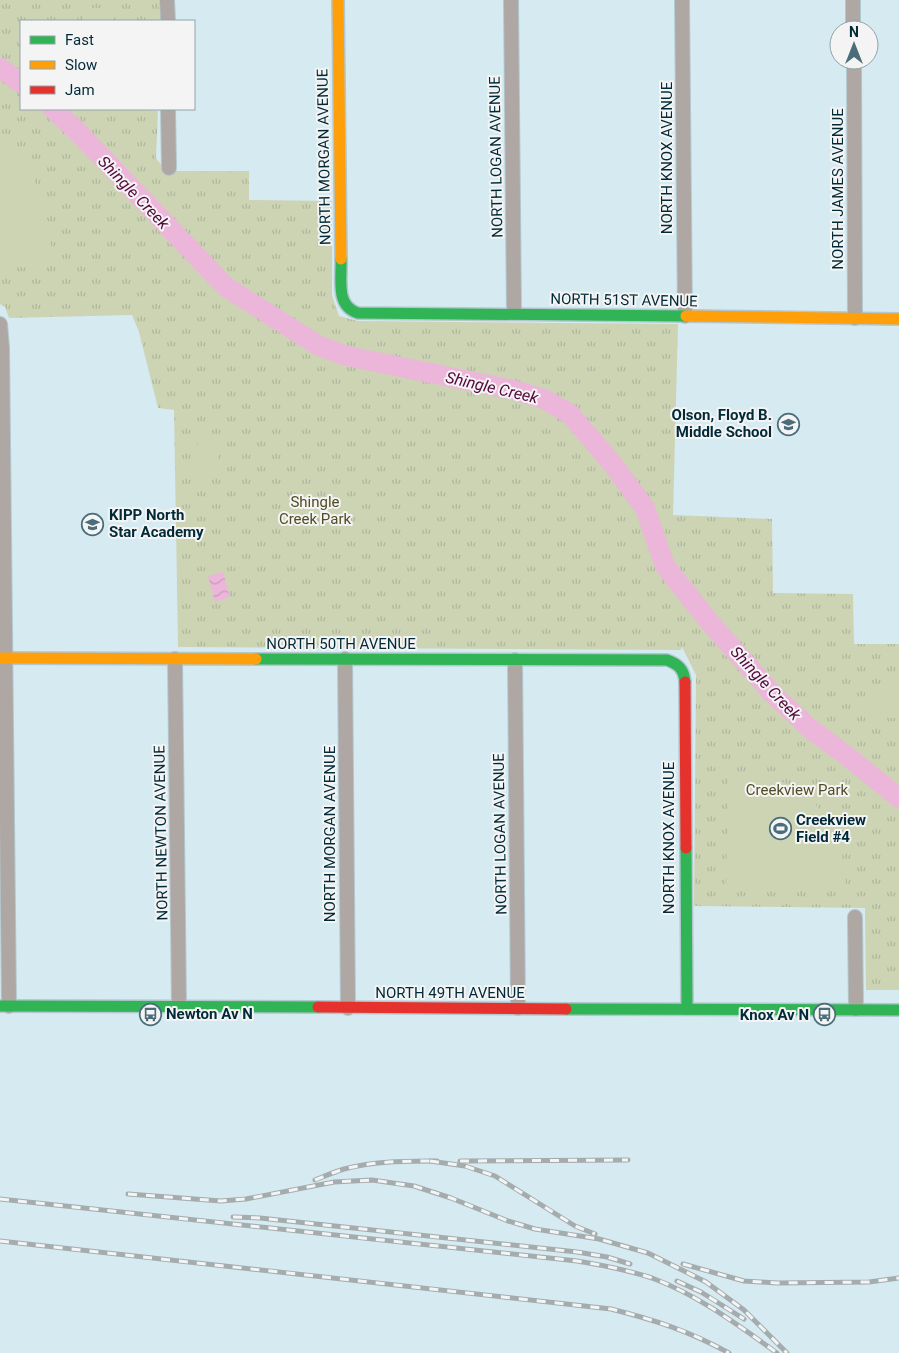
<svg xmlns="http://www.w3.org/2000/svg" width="899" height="1353" viewBox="0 0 899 1353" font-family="Roboto,sans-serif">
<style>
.grass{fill:url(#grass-tufts)}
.garden{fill:#cdd4b4}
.water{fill:url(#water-waves)}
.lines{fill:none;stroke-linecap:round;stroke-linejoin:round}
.river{stroke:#ecb5da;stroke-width:20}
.street-casing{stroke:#b2c7ce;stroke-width:16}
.fast-casing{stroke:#b2c7ce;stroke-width:14}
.slow-casing{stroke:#b2c7ce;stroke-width:14}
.jam-casing{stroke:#b2c7ce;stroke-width:14}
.street{stroke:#aea7a3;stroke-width:14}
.fast{stroke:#30b455;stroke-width:11}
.slow{stroke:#ff9f0a;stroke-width:11}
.jam{stroke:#e5322d;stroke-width:11}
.rail-casing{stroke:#a5acae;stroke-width:5}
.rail{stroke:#f4f4f4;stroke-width:3;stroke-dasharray:9;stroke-linecap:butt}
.labels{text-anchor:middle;stroke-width:4;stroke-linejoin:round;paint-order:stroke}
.street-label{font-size:15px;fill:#002a38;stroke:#f4f4f4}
.poi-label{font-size:15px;font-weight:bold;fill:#002a38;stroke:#f4f4f4;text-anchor:start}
.park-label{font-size:15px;fill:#504d23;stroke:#f4f4f4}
.water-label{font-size:16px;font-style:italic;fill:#54063c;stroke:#f4f4f4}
</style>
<defs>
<pattern id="grass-tufts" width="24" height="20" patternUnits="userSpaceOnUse" patternTransform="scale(1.25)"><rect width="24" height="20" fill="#cdd4b4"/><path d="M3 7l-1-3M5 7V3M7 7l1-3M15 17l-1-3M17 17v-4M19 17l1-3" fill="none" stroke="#aeb69c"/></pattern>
<pattern id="water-waves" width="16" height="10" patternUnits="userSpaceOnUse" patternTransform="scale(1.25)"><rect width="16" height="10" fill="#ecb5da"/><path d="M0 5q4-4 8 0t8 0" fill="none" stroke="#c99cbc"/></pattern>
</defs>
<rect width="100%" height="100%" fill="#d6eaf2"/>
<!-- grass -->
<path class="grass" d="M 0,0 L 159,0 L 160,21 L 21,21 L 21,109 L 139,109 L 158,111 L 156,158 L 166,171 L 249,171 L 249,200 L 332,201 L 332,295 L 339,316 L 358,321 L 678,324 L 673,515 L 772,519 L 773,593 L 853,594 L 854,644 L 899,644 L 899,990 L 866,990 L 865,908 L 694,906 L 696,675 L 682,647 L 681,650 L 178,647 L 174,410 L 158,408 L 139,332 L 132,315 L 9,318 L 5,307 L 0,304 Z"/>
<!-- garden -->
<g class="garden">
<rect x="84" y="8" width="30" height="13"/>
<path d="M 0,135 C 39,171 51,214 52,266 L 0,268 Z"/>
<path d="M 199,435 L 221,438 L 216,477 L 193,473 Z"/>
<rect x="865" y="689" width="34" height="29"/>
<path d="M 728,773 C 744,774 762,774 777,780 C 826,798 845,840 846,889 L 726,891 Z"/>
</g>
<!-- water -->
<path class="water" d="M 223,572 L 230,597 L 215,602 L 208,576 Z"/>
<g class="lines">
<!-- river -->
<g class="river">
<path d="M 0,68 L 21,83"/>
<path d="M 53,109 L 76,130 L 226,287 L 319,346 L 347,356 L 514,390 L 544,399 L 570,414 L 611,462 L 645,508 L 665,566 L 712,625 L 772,693 L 808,727 L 847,756 L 899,798"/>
</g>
<defs>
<g id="street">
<path d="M 167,0 L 168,21"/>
<path d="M 511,0 L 514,313"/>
<path d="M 682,0 L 685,316"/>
<path d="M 853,0 L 853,30"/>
<path d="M 854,60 L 855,318"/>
<path d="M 168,109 L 169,168"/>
<path d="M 0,324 L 2,348 L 9,1006"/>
<path d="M 175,659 L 179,1007"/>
<path d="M 345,659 L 348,1008"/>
<path d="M 515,660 L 518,1008"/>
<path d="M 855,917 L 856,1009"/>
</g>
<g id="fast">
<path d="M 341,259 C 342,279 335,306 358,313 L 686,316"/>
<path d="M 256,659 L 667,660 C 678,664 684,669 685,682"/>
<path d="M 686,848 L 687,1009"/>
<path d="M 0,1006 L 318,1007"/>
<path d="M 566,1009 L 899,1010"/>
</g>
<g id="slow">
<path d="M 338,0 L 341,259"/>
<path d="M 686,316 L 899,319"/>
<path d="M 0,658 L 256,659"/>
</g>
<g id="jam">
<path d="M 685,682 L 686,848"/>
<path d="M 318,1007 L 566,1009"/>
</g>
</defs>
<!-- street casing -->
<use href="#street" class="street-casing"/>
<!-- fast casing -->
<use href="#fast" class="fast-casing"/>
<!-- slow casing -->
<use href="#slow" class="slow-casing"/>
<!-- jam casing -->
<use href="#jam" class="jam-casing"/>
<!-- street -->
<use href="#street" class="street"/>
<!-- fast -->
<use href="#fast" class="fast"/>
<!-- slow -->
<use href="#slow" class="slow"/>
<!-- jam -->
<use href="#jam" class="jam"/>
<defs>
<g id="rail">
<path d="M 430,1161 L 465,1166 L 495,1176 L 575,1226 L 595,1234"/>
<path d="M 460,1161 L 628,1160"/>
<path d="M 315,1180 C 325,1176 334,1172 344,1169 C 375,1161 406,1161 437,1161"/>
<path d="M 128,1194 L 221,1201 L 246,1199 L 334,1182 L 372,1180 L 414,1186 L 451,1198 L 508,1221 L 535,1229 L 599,1239 L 648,1253 L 706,1282 L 744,1310 L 787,1353"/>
<path d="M 0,1199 L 577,1261 C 602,1265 627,1270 652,1278 C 698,1295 738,1325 777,1353"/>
<path d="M 233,1217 L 260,1218 L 577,1252 L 607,1257 L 630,1264"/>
<path d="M 0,1241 L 611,1309 C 655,1320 689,1331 729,1353"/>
<path d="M 683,1264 L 744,1281 L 777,1283 L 869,1282 L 899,1278"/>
<path d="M 677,1281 L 701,1292 L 744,1319"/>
</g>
</defs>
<!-- rail casing -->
<use href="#rail" class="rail-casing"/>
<!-- rail -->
<use href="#rail" class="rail"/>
</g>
<!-- icons -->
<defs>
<symbol id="school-ring" viewBox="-11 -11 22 22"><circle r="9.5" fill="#f4f4f4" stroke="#4b6d79" stroke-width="1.5"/><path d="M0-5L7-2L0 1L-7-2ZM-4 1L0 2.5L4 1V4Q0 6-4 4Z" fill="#4b6d79"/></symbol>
<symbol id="stadium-ring" viewBox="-11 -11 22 22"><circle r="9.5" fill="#f4f4f4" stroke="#4b6d79" stroke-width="1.5"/><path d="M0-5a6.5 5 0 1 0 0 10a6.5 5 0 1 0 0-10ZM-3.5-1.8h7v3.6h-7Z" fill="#4b6d79"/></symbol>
<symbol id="bus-ring" viewBox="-11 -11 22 22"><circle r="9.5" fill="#f4f4f4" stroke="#4b6d79" stroke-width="1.5"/><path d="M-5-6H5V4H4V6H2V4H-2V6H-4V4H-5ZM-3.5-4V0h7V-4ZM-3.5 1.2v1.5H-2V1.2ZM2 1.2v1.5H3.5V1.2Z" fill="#4b6d79"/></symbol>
</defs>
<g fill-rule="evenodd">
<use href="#school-ring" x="776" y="412" width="25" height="25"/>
<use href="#school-ring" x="80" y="512" width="25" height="25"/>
<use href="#stadium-ring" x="768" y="816" width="25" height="25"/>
<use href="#bus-ring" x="138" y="1002" width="25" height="25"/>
<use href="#bus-ring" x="812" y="1002" width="25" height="25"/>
</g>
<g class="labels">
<!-- street labels -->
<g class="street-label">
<text transform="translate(324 157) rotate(-91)" y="5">NORTH MORGAN AVENUE</text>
<text transform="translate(496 157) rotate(-91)" y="5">NORTH LOGAN AVENUE</text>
<text transform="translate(667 158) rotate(-90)" y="5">NORTH KNOX AVENUE</text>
<text transform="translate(838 189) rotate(-90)" y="5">NORTH JAMES AVENUE</text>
<text transform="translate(624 300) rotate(1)" y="5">NORTH 51ST AVENUE</text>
<text x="341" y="649">NORTH 50TH AVENUE</text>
<text transform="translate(161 833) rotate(-91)" y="5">NORTH NEWTON AVENUE</text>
<text transform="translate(330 834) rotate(-90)" y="5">NORTH MORGAN AVENUE</text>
<text transform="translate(500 834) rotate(-91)" y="5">NORTH LOGAN AVENUE</text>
<text transform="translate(669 838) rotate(-90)" y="5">NORTH KNOX AVENUE</text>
<text x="450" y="998">NORTH 49TH AVENUE</text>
</g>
<!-- poi labels -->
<g class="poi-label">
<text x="772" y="420" text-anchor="end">Olson, Floyd B.<tspan x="772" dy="17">Middle School</tspan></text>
<text x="109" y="520">KIPP North<tspan x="109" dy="17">Star Academy</tspan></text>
<text x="796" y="825">Creekview<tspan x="796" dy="17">Field #4</tspan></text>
<text x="166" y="1019">Newton Av N</text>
<text x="809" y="1020" text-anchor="end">Knox Av N</text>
</g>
<!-- park labels -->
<g class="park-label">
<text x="315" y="507">Shingle<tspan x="315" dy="17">Creek Park</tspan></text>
<text x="797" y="795">Creekview Park</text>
</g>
<!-- water labels -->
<g class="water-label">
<text transform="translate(134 192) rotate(46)" y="6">Shingle Creek</text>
<text transform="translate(492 387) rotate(13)" y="6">Shingle Creek</text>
<text transform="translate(766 683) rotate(47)" y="6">Shingle Creek</text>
</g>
</g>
<!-- legend -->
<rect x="20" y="20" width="175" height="90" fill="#f4f4f4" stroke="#92a3a9"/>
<rect x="30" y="36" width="25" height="8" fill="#30b455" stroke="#92a3a9"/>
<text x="65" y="45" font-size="15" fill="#002a38">Fast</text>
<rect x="30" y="61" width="25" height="8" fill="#ff9f0a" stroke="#92a3a9"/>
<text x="65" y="70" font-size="15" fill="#002a38">Slow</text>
<rect x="30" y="86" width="25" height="8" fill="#e5322d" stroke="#92a3a9"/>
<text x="65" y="95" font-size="15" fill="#002a38">Jam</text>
<!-- north arrow -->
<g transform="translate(854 45)"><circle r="24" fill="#f4f4f4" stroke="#92a3a9"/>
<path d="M0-4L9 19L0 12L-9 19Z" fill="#4b6d79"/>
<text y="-8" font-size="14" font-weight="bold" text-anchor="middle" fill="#002a38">N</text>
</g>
</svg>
